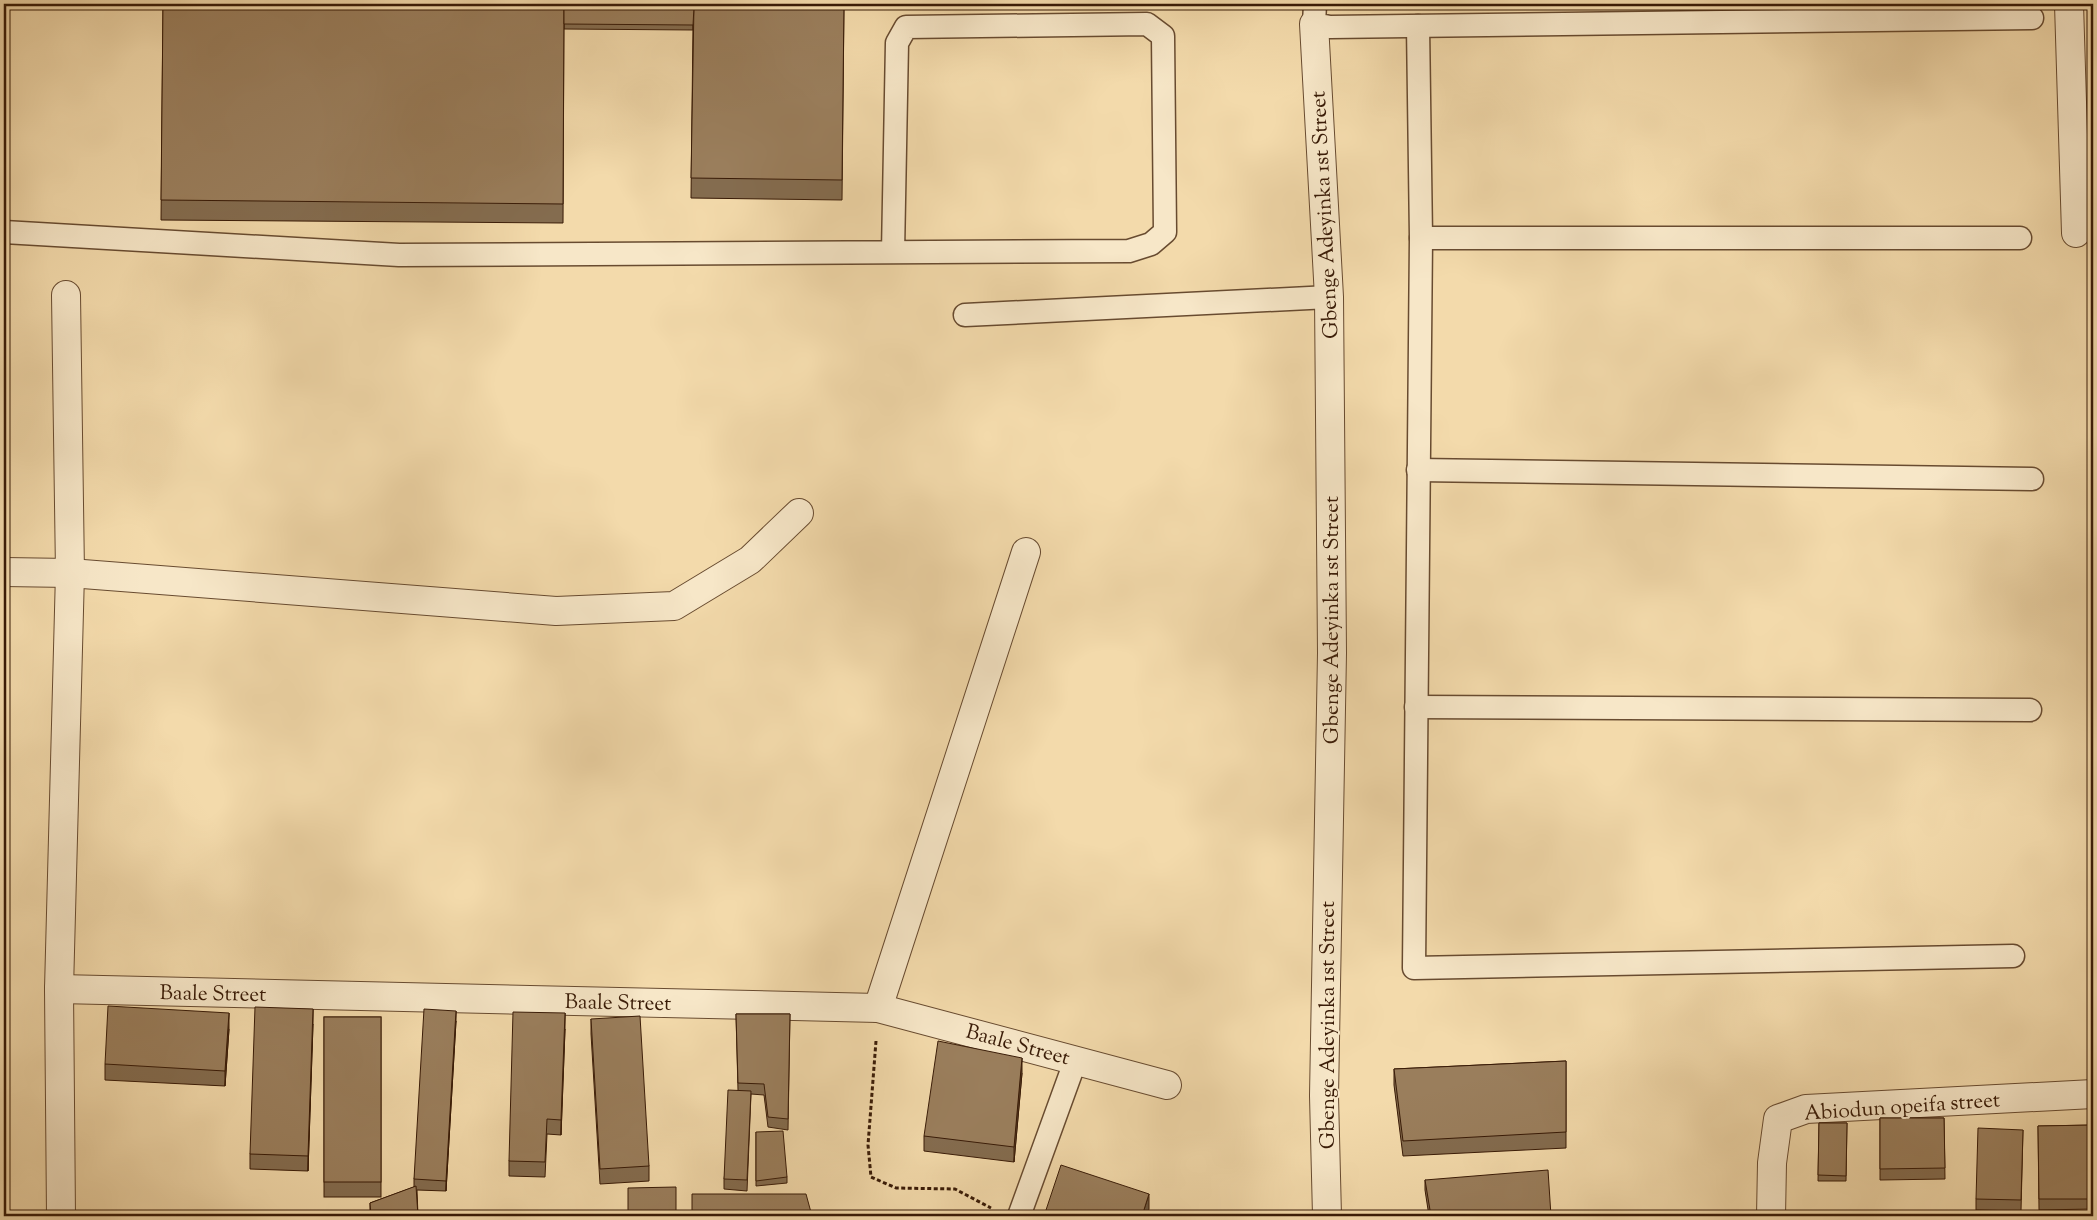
<svg xmlns="http://www.w3.org/2000/svg" width="2097" height="1220" viewBox="0 0 2097 1220" font-family="'Sorts Mill Goudy',serif">
<style>
.lines{fill:none;stroke-linecap:round;stroke-linejoin:round}
.lane-casing{stroke:#684b30;stroke-width:25}
.street-casing{stroke:#684b30;stroke-width:30}
.path{stroke:#391b07;stroke-width:3;stroke-dasharray:4 2.5;stroke-linecap:butt}
.lane{stroke:#f7e7c8;stroke-width:22}
.street{stroke:#f7e7c8;stroke-width:28}
.wall{fill:#846c4f;stroke:#391b07}
.shaded-wall{fill:#6c5840;stroke:#391b07}
.building{fill:#9a7e5c;stroke:#391b07}
.labels{text-anchor:middle;stroke-width:4;stroke-linejoin:round;paint-order:stroke}
.street-label{font-size:21px;fill:#391b07;stroke:#f7e7c8}
</style>
<rect width="100%" height="100%" fill="#f3daab"/>
<filter id="stains"><feTurbulence type="fractalNoise" baseFrequency=".004" numOctaves="4"/><feColorMatrix values="0 0 0 0 .2 0 0 0 0 .09 0 0 0 0 .02 0 0 0 .5 -.17"/></filter>
<radialGradient id="worn" r=".72"><stop offset=".6" stop-color="#630" stop-opacity="0"/><stop offset="1" stop-color="#630" stop-opacity=".3"/></radialGradient>
<g class="lines">
<defs>
<g id="lane">
<path d="M 1315,4 L 1314,24 L 1330,27 L 2032,18"/>
<path d="M 1418,26 L 1421,238 L 1414,968 L 2013,956"/>
<path d="M 4,232 L 399,255 L 1129,251 L 1151,244 L 1165,232 L 1163,36 L 1147,24 L 906,27 L 897,43 L 893,252"/>
<path d="M 1421,238 L 2020,238"/>
<path d="M 965,315 L 1329,297"/>
<path d="M 1418,470 L 2032,479"/>
<path d="M 1416,707 L 2030,710"/>
<path d="M 1019,1216 L 1076,1059"/>
</g>
<g id="street">
<path d="M 2069,4 L 2076,233"/>
<path d="M 1314,24 L 1329,297 L 1332,653 L 1324,1096 L 1327,1216"/>
<path d="M 4,572 L 70,573 L 556,611 L 674,606 L 750,560 L 799,513"/>
<path d="M 59,989 L 878,1008 L 1167,1085"/>
<path d="M 878,1008 L 1026,552"/>
<path d="M 61,1216 L 59,989 L 70,573 L 66,295"/>
<path d="M 1771,1216 L 1772,1163 L 1778,1119 L 1806,1109 L 2093,1094"/>
</g>
</defs>
<!-- lane casing -->
<use href="#lane" class="lane-casing"/>
<!-- street casing -->
<use href="#street" class="street-casing"/>
<!-- path -->
<path class="path" d="M 876,1041 L 868,1145 L 871,1177 L 896,1188 L 955,1189 L 991,1208"/>
<!-- lane -->
<use href="#lane" class="lane"/>
<!-- street -->
<use href="#street" class="street"/>
</g>
<!-- wall -->
<g class="wall">
<path d="M 163,4 L 694,7 L 844,4 L 842,200 L 691,198 L 693,24 L 693,30 L 564,29 L 564,8 L 563,223 L 161,220 Z"/>
<path d="M 736,1014 L 790,1014 L 788,1130 L 768,1127 L 764,1095 L 751,1094 L 747,1191 L 724,1189 L 724,1179 L 738,1090 Z"/>
<rect x="324" y="1017" width="57" height="180"/>
<path d="M 591,1019 L 649,1166 L 649,1181 L 600,1184 L 591,1034 Z"/>
<path d="M 456,1021 L 446,1191 L 417,1190 L 418,1216 L 370,1216 L 370,1203 L 414,1187 L 414,1179 Z"/>
<path d="M 313,1024 L 308,1171 L 250,1169 L 250,1154 Z"/>
<path d="M 229,1029 L 225,1086 L 105,1080 L 105,1064 Z"/>
<path d="M 565,1029 L 561,1135 L 547,1134 L 545,1177 L 509,1176 L 509,1161 Z"/>
<path d="M 1566,1061 L 1566,1148 L 1403,1156 L 1394,1085 L 1394,1069 Z"/>
<path d="M 1022,1073 L 1014,1162 L 924,1151 L 924,1136 Z"/>
<path d="M 1880,1118 L 1944,1118 L 1945,1179 L 1880,1180 Z"/>
<path d="M 1819,1123 L 1847,1123 L 1846,1181 L 1818,1181 Z"/>
<path d="M 2093,1125 L 2093,1209 L 2039,1210 L 2038,1126 Z"/>
<path d="M 2023,1130 L 2021,1211 L 1976,1210 L 1976,1199 Z"/>
<path d="M 756,1132 L 787,1177 L 787,1183 L 756,1186 Z"/>
<path d="M 1425,1180 L 1551,1216 L 1429,1216 L 1425,1190 Z"/>
</g>
<!-- shaded-wall -->
<g class="shaded-wall">
<path d="M 313,1009 L 313,1024 L 308,1171 L 308,1156 Z"/>
<path d="M 456,1011 L 456,1021 L 446,1191 L 446,1181 Z"/>
<path d="M 229,1013 L 229,1029 L 225,1086 L 225,1071 Z"/>
<path d="M 565,1013 L 565,1029 L 561,1135 L 561,1120 Z"/>
<path d="M 1022,1058 L 1022,1073 L 1014,1162 L 1014,1147 Z"/>
<path d="M 1149,1194 L 1149,1209 L 1147,1216 L 1142,1216 Z"/>
</g>
<!-- building -->
<g class="building">
<path d="M 163,4 L 564,4 L 563,204 L 161,200 Z"/>
<path d="M 694,4 L 844,4 L 842,180 L 691,178 Z"/>
<path d="M 564,6 L 694,7 L 693,25 L 564,24 Z"/>
<path d="M 108,1006 L 229,1013 L 225,1071 L 105,1064 Z"/>
<path d="M 255,1007 L 313,1009 L 308,1156 L 250,1154 Z"/>
<path d="M 424,1009 L 456,1011 L 446,1181 L 414,1179 Z"/>
<path d="M 513,1012 L 565,1013 L 561,1120 L 547,1119 L 545,1162 L 509,1161 Z"/>
<path d="M 736,1014 L 790,1014 L 788,1119 L 768,1117 L 764,1084 L 738,1083 Z"/>
<path d="M 640,1016 L 649,1166 L 600,1169 L 591,1019 Z"/>
<rect x="324" y="1017" width="57" height="165"/>
<path d="M 938,1041 L 1022,1058 L 1014,1147 L 924,1136 Z"/>
<path d="M 1566,1061 L 1566,1132 L 1403,1141 L 1394,1069 Z"/>
<path d="M 728,1090 L 751,1091 L 747,1180 L 724,1179 Z"/>
<path d="M 1880,1118 L 1944,1118 L 1945,1168 L 1880,1169 Z"/>
<path d="M 1819,1123 L 1847,1123 L 1846,1176 L 1818,1175 Z"/>
<path d="M 2093,1125 L 2093,1199 L 2039,1199 L 2038,1126 Z"/>
<path d="M 1978,1128 L 2023,1130 L 2021,1200 L 1976,1199 Z"/>
<path d="M 783,1131 L 787,1177 L 756,1181 L 756,1132 Z"/>
<path d="M 1061,1165 L 1149,1194 L 1142,1216 L 1044,1216 Z"/>
<path d="M 1548,1170 L 1551,1216 L 1431,1216 L 1425,1180 Z"/>
<path d="M 416,1186 L 418,1216 L 371,1216 L 370,1203 Z"/>
<path d="M 676,1187 L 676,1216 L 628,1216 L 628,1188 Z"/>
<path d="M 692,1194 L 806,1194 L 812,1216 L 692,1216 Z"/>
<path d="M 299,1211 L 299,1216 L 250,1216 L 249,1212 Z"/>
<path d="M 1828,1212 L 1883,1216 L 1827,1216 Z"/>
</g>
<g class="labels">
<!-- street labels -->
<g class="street-label">
<text transform="translate(1324 215) rotate(-93)" y="7">Gbenge Adeyinka 1st Street</text>
<text transform="translate(1331 620) rotate(-90)" y="7">Gbenge Adeyinka 1st Street</text>
<text transform="translate(213 993) rotate(1)" y="7">Baale Street</text>
<text transform="translate(618 1002) rotate(1)" y="7">Baale Street</text>
<text transform="translate(1327 1025) rotate(-90)" y="7">Gbenge Adeyinka 1st Street</text>
<text transform="translate(1018 1044) rotate(15)" y="7">Baale Street</text>
<text transform="translate(1902 1106) rotate(-4)" y="7">Abiodun opeifa street</text>
</g>
</g>
<!-- margin -->
<rect width="2097" height="1220" fill="none" stroke="#f3daab" stroke-width="20"/>
<rect x="5" y="5" width="2087" height="1210" fill="none" stroke="#391b07" stroke-width="2.5"/>
<rect x="10" y="10" width="2077" height="1200" fill="none" stroke="#391b07"/>
<rect width="100%" height="100%" filter="url(#stains)"/>
<rect width="100%" height="100%" fill="url(#worn)"/>
</svg>
